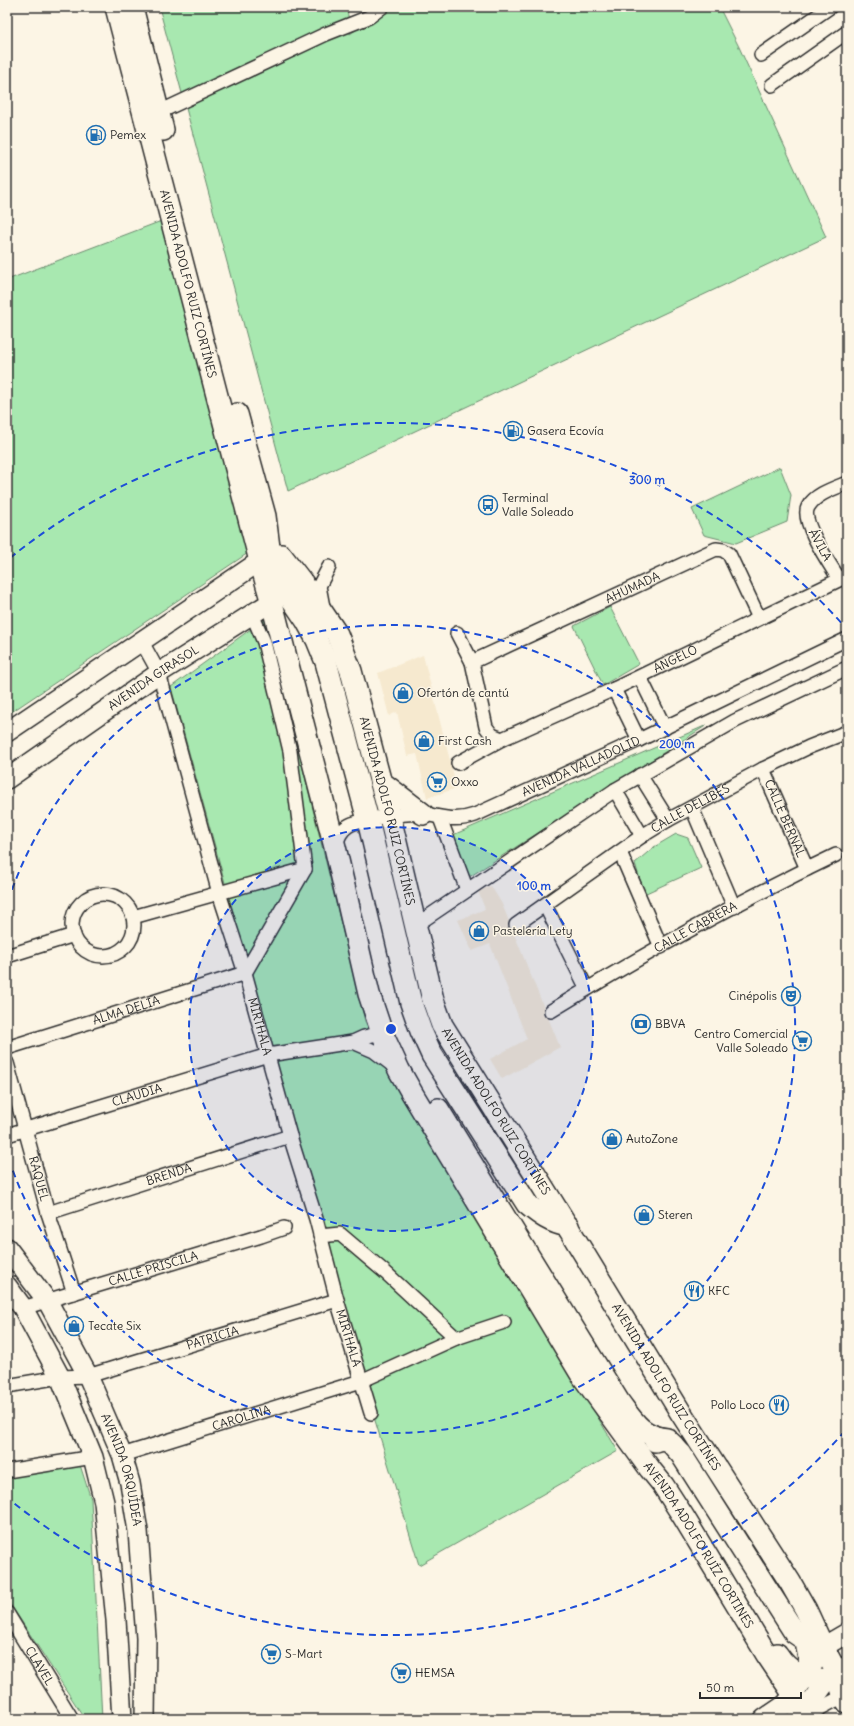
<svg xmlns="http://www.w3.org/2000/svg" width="854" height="1726" viewBox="0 0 854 1726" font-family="Delius,sans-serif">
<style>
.built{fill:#f6e9cf}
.green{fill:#a8e8b0;stroke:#6a8a6e}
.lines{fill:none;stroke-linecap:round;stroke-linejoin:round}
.street-casing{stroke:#2b2b2b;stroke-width:16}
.secondary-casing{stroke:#2b2b2b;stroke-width:22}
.primary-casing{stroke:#2b2b2b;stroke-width:24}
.street{stroke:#fcf5e5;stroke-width:13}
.secondary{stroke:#fcf5e5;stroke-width:19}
.primary{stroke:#fcf5e5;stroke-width:21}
.ring{fill:none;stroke:#1d4ed8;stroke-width:2;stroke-dasharray:7 5}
.labels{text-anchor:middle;stroke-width:3;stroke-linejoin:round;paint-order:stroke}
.poi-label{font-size:12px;fill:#2b2b2b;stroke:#fcf5e5;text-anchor:start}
.street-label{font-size:12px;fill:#2b2b2b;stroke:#fcf5e5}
.centre{fill:#1d4ed8;stroke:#fcf5e5;stroke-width:2}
.ring-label{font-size:12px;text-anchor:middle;font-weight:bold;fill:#1d4ed8;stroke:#fcf5e5;stroke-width:3;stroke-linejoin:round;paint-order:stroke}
</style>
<rect width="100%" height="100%" fill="#fcf5e5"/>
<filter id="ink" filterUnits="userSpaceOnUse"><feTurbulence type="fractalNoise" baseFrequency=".025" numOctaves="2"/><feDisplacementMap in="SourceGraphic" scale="8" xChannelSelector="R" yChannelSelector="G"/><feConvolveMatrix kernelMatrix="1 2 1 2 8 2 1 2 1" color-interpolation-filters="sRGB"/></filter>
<g filter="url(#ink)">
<!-- built -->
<g class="built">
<path d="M 423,655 L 457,788 L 427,798 L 417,754 L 407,756 L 397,712 L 389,716 L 378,673 Z"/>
<path d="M 491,886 L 502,904 L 560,1047 L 502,1079 L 490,1059 L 527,1039 L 490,944 L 472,951 L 458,920 L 485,909 L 478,891 Z"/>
</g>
<!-- green -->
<g class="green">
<path d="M 159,7 L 347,7 L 350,34 L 389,7 L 719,7 L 739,47 L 826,237 L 288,491 Z"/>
<path d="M 164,220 L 248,553 L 7,715 L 7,280 Z"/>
<path d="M 780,467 L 791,495 L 787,522 L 736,543 L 704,535 L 692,509 Z"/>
<path d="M 610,607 L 639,664 L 603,685 L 574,626 Z"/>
<path d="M 266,618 L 365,1021 L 380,1054 L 618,1451 L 419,1565 L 356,1358 L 171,687 Z"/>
<path d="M 707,725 L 466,879 L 453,835 Z"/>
<path d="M 676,834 L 688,838 L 701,868 L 644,894 L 635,863 L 654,847 Z"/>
<path d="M 80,1465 L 91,1499 L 102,1719 L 85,1719 L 7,1599 L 7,1476 Z"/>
</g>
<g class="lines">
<defs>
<g id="street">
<path d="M 761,55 L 830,7"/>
<path d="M 772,85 L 847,32"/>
<path d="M 153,115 L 326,34 L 369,17 L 382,7"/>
<path d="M 839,579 C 831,566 800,521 808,507 C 815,494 835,488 847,483"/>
<path d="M 323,607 L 319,586 L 329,567"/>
<path d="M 457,633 L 472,662 L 486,727 L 492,735 L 502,739"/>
<path id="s1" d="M 142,642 L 159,673 L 219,893 L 245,973 L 290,1136 L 316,1219 L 337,1300 L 371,1413"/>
<path id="s2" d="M 472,662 L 716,549 L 723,550 L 729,554 L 759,618"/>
<path d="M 640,677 L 665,728"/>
<path d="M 614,689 L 639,740"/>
<path id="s3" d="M 458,763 L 502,739 L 614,689 L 847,576"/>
<path id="s4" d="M 763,769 L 807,869"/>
<path d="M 640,775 L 668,820"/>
<path d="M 615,790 L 642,836"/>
<path d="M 692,808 L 734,907"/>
<path d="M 440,818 L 467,890"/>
<path id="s5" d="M 335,847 C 338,839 340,831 348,826 C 358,819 411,812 424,814 C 444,817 455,822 475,815 L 639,740 L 847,639"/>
<path d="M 620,852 L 661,947"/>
<circle cx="103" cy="925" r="31"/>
<path d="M 545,905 L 587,989"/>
<path d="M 133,917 L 305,869"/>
<path d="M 416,925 L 615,790 L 735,721 L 847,668"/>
<path id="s6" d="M 516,925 L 642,836 L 668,820 L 763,769 L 809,747 L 847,732"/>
<path d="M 7,956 L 74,935"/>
<path id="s7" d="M 551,1011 C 644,954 739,901 836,855"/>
<path d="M 353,1042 L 364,1037 L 382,1033 L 385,1040"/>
<path id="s8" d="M 7,1048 L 245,973 L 305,869 L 290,751 L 264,642 L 252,614"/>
<path id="s9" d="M 7,1063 L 48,1213 L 74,1293"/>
<path id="s10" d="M 7,1135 L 268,1055 L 353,1042 L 374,1051 L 395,1067"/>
<path id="s11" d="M 48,1213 L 290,1136"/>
<path d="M 320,1236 L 340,1234 L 386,1273 L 456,1338"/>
<path id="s12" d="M 23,1308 L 261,1236 L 284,1228"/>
<path id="s13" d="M 7,1386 L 60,1377 L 88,1376 L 337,1300"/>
<path id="s14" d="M 122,1455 L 361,1381 L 456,1338 L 504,1322"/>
<path d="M 7,1471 L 93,1457"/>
<path id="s15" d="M 7,1613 L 72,1719"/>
<path d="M 797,1672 L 801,1671 L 806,1663 L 801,1638"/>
<path d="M 802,1718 L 847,1694"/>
</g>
<g id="secondary">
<path d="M 7,732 L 260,561"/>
<path id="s16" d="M 7,779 L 159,673 L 284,594"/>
<path id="s17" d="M 7,1248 L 48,1302 L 88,1376 L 122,1455 L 130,1483 L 138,1531 L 146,1638 L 145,1719"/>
<path d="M 7,1286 L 23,1308 L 60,1377 L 93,1457 L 104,1502 L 116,1620 L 122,1719"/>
<path d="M 764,1719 L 786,1704 L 805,1678 L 823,1647 L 847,1633"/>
<path d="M 796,1719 L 805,1711 L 827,1681 L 847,1666"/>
</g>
<g id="primary">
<path id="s18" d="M 116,7 L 260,561 L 272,603 L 335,847 L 369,994 L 382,1033 L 399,1070 L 412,1093 L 581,1374 L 650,1469 L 663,1485 L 683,1516 L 767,1655 L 810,1719"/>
<path d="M 132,7 L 163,130"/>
<path d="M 237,414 L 265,516 L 270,555 L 287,592 L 306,620 L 317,640 L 326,662 L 368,820 L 411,1003 L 421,1031 L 432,1055 L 527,1204 C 540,1215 551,1223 568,1226"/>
<path id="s19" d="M 269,556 L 281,555 L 302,582 L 337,634 L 351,671 L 390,817 L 433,1000 L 442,1025 L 561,1216 L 681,1413 L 790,1582 L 806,1610 L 823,1647 L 837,1673 L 842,1691 L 847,1702"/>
<path d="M 380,781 L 423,814"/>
<path d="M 438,1109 L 619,1402 C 633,1421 641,1436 667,1439"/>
<path d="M 655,1441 C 669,1436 672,1445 681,1454 L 795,1633 L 808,1642 L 823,1647"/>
<path d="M 777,1654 C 790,1674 804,1678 827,1681"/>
</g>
</defs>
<!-- street casing -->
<use href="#street" class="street-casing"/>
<!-- secondary casing -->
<use href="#secondary" class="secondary-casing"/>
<!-- primary casing -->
<use href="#primary" class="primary-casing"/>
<!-- street -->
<use href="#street" class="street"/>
<!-- secondary -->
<use href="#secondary" class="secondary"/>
<!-- primary -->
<use href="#primary" class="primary"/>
</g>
</g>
<!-- distance rings -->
<circle cx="391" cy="1029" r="202" fill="#1d4ed8" fill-opacity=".12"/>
<g class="ring">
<circle cx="391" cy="1029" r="202"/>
<path d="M8 901A404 404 0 1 1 8 1157"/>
<path d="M845 1431A606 606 0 0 1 10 1500M10 558A606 606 0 0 1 845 627"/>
</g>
<!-- icons -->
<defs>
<symbol id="fuel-ring" viewBox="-11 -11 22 22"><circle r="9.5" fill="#fcf5e5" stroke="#1f6fb2" stroke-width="1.5"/><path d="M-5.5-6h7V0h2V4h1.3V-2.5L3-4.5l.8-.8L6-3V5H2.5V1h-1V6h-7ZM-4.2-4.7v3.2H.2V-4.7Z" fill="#1f6fb2"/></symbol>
<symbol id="bus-ring" viewBox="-11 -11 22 22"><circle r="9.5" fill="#fcf5e5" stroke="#1f6fb2" stroke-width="1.5"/><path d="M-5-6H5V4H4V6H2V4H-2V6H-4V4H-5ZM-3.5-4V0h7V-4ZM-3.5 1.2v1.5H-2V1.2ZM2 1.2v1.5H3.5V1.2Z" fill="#1f6fb2"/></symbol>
<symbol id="shop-ring" viewBox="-11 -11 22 22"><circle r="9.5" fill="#fcf5e5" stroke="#1f6fb2" stroke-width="1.5"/><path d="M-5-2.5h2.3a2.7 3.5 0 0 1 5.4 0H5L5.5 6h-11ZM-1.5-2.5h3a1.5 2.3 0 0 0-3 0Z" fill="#1f6fb2"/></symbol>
<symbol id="supermarket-ring" viewBox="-11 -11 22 22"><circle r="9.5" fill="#fcf5e5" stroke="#1f6fb2" stroke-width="1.5"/><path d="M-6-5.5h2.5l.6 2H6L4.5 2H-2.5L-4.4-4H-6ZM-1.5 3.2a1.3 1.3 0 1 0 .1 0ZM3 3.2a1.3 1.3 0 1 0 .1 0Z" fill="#1f6fb2"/></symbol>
<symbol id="theatre-ring" viewBox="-11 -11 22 22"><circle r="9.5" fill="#fcf5e5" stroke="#1f6fb2" stroke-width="1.5"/><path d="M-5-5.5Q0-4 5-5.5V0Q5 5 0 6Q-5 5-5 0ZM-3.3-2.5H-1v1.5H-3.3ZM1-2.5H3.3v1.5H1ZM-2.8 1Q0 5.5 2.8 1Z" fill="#1f6fb2"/></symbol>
<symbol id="bank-ring" viewBox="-11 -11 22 22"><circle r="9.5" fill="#fcf5e5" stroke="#1f6fb2" stroke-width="1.5"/><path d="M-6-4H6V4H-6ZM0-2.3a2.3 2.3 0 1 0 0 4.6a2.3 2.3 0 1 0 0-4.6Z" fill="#1f6fb2"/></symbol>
<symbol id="restaurant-ring" viewBox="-11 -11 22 22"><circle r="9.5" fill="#fcf5e5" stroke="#1f6fb2" stroke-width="1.5"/><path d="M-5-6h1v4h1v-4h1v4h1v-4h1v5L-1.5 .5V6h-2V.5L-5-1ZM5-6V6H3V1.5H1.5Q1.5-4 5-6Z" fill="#1f6fb2"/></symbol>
</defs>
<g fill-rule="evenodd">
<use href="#fuel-ring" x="85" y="124" width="22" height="22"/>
<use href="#fuel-ring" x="502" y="420" width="22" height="22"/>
<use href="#bus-ring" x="477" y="494" width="22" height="22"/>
<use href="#shop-ring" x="392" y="682" width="22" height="22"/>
<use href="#shop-ring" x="413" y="730" width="22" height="22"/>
<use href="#supermarket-ring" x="426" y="771" width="22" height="22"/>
<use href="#shop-ring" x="468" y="920" width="22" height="22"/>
<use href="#theatre-ring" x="780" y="985" width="22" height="22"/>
<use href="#bank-ring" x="630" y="1013" width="22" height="22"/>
<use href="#supermarket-ring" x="791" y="1030" width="22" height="22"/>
<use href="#shop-ring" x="601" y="1128" width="22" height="22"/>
<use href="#shop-ring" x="633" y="1204" width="22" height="22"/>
<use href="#restaurant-ring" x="683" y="1280" width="22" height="22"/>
<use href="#shop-ring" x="63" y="1315" width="22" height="22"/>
<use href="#restaurant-ring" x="768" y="1394" width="22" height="22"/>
<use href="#supermarket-ring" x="260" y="1643" width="22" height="22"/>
<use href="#supermarket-ring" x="390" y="1662" width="22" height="22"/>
</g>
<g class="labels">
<!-- poi labels -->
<g class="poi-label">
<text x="110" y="139">Pemex</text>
<text x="527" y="435">Gasera Ecovía</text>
<text x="502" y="502">Terminal<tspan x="502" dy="14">Valle Soleado</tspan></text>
<text x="417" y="697">Ofertón de cantú</text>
<text x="438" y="745">First Cash</text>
<text x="451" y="786">Oxxo</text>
<text x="493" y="935">Pastelería Lety</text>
<text x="777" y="1000" text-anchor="end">Cinépolis</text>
<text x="655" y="1028">BBVA</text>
<text x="788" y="1038" text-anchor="end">Centro Comercial<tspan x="788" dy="14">Valle Soleado</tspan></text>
<text x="626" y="1143">AutoZone</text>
<text x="658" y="1219">Steren</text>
<text x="708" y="1295">KFC</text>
<text x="88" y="1330">Tecate Six</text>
<text x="765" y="1409" text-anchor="end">Pollo Loco</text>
<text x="285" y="1658">S-Mart</text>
<text x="415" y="1677">HEMSA</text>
</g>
<!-- street labels -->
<g class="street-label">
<text dy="4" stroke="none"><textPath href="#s18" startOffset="286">AVENIDA ADOLFO RUIZ CORTÍNES</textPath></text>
<text transform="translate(820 545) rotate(61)" y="4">ÁVILA</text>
<text dy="4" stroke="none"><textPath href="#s2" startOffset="177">AHUMADA</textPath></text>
<text dy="4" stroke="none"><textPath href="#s3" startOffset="241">ÁNGELO</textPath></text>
<text dy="4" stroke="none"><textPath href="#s16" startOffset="178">AVENIDA GIRASOL</textPath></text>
<text dy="4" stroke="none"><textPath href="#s5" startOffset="271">AVENIDA VALLADOLID</textPath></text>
<text dy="4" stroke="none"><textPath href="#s6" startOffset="210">CALLE DELIBES</textPath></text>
<text dy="4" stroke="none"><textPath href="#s19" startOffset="293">AVENIDA ADOLFO RUIZ CORTÍNES</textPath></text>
<text dy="4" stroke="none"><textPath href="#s4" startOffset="54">CALLE BERNAL</textPath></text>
<text dy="4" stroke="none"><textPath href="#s7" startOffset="167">CALLE CABRERA</textPath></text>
<text dy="4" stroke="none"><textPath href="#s8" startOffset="125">ALMA DELIA</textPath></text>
<text dy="4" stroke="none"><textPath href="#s1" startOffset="403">MIRTHALA</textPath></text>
<text dy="4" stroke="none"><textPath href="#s10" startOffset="136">CLAUDIA</textPath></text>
<text dy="4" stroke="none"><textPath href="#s19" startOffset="616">AVENIDA ADOLFO RUIZ CORTÍNES</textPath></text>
<text dy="4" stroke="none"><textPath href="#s11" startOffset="127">BRENDA</textPath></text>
<text dy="4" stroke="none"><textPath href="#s9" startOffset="120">RAQUEL</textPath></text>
<text dy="4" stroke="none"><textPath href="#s12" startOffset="136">CALLE PRISCILA</textPath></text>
<text dy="4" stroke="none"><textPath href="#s13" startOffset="212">PATRICIA</textPath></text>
<text dy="4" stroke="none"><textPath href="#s1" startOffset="727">MIRTHALA</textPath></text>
<text dy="4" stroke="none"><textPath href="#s19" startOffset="940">AVENIDA ADOLFO RUIZ CORTÍNES</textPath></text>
<text dy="4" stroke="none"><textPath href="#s14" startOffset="125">CAROLINA</textPath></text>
<text dy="4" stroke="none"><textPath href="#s17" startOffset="252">AVENIDA ORQUÍDEA</textPath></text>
<text dy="4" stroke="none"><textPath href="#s18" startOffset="1663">AVENIDA ADOLFO RUÍZ CORTINES</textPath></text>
<text dy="4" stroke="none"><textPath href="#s15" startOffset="62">CLAVEL</textPath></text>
</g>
</g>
<circle cx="391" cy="1029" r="6" class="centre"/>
<g class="ring-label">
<text x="647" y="484">300 m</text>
<text x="677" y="748">200 m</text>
<text x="534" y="890">100 m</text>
</g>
<!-- margin -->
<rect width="854" height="1726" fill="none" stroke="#fcf5e5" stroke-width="24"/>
<rect x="12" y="12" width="830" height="1702" fill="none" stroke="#2b2b2b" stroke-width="1.5" filter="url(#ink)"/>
<!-- scale -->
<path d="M700 1692v6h101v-6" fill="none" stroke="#2b2b2b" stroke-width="2"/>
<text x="706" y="1692" font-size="12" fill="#2b2b2b" stroke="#fcf5e5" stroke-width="3" paint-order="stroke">50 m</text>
</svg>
